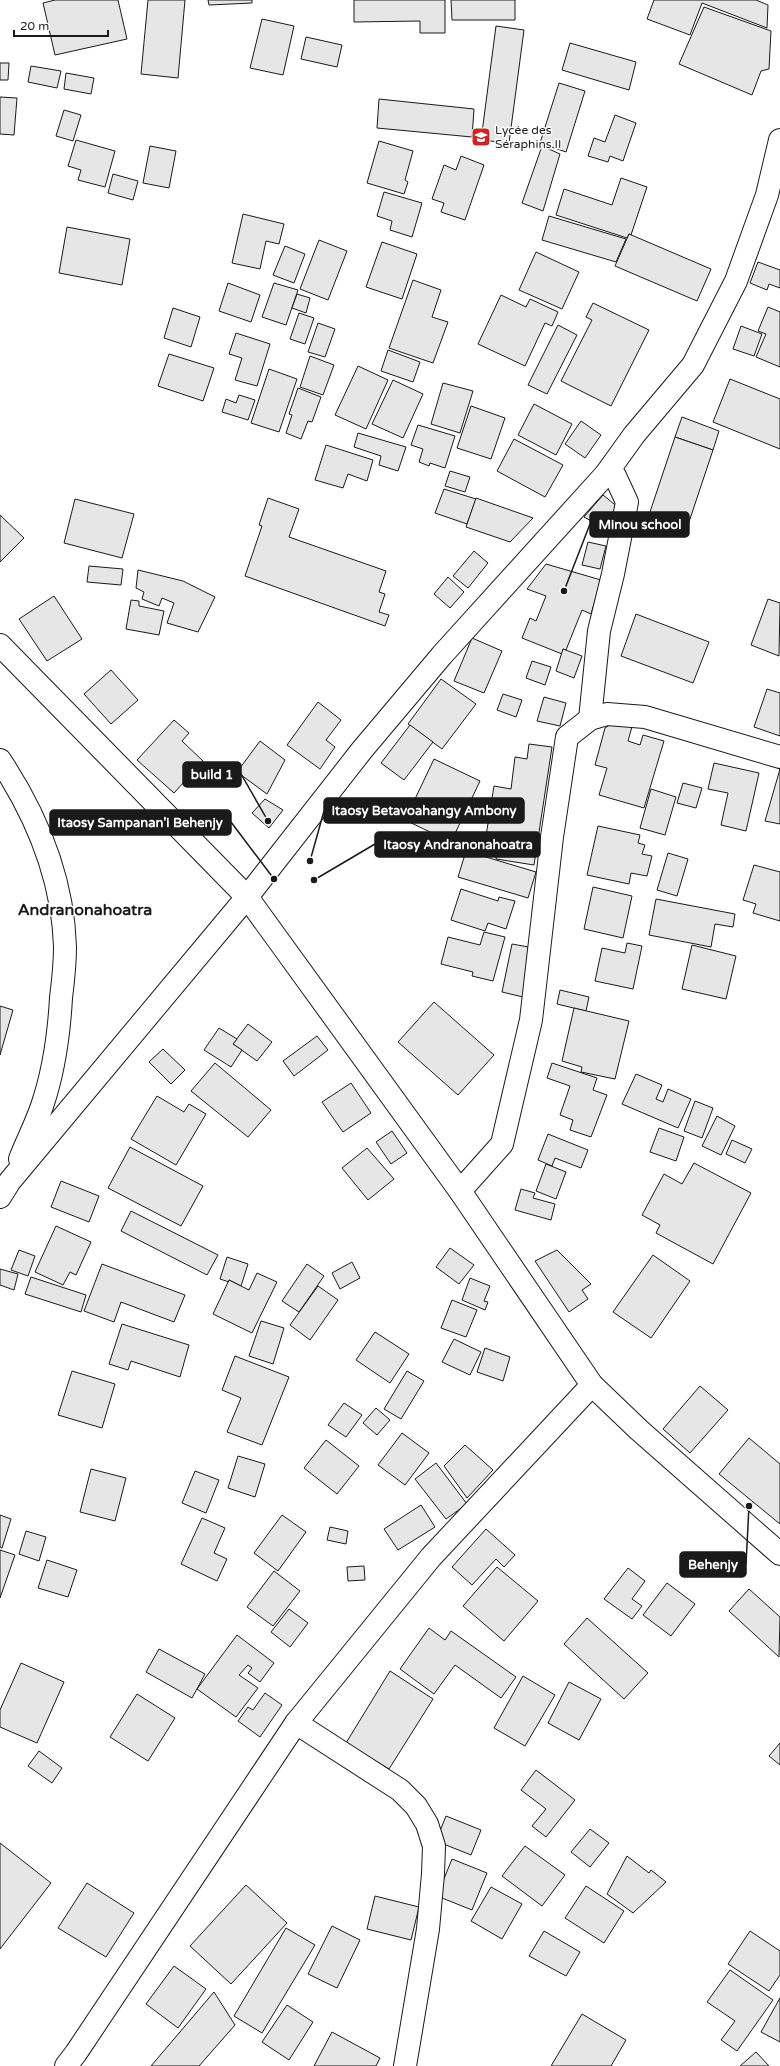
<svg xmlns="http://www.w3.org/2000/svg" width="780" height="2066" viewBox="0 0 780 2066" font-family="'Varela Round',sans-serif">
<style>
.building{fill:#e6e6e6;stroke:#1a1a1a}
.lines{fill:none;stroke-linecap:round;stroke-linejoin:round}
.minor-casing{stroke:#1a1a1a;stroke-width:24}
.tertiary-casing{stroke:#1a1a1a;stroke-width:24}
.minor{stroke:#fff;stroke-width:22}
.tertiary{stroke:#fff;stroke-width:22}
.labels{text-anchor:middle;stroke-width:3;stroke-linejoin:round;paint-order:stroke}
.poi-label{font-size:12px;fill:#1a1a1a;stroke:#fff;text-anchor:start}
.district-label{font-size:16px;font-weight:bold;fill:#1a1a1a;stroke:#fff}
.leader{fill:none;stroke:#1a1a1a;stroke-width:1.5}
.callout-dot{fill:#1a1a1a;stroke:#fff;stroke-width:1.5}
.callout{fill:#1a1a1a;stroke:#1a1a1a;stroke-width:1.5}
.callout-label{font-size:13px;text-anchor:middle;font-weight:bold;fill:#fff}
</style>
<rect width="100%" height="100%" fill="#fff"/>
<!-- building -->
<g class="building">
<path d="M 55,0 L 118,0 L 127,39 L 55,55 L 43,3 Z"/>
<path d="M 148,0 L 185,0 L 178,78 L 141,74 Z"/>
<path d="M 208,0 L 252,0 L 252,3 L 209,5 Z"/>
<path d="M 354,0 L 445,0 L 445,33 L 420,33 L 420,21 L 354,22 Z"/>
<path d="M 451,0 L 515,0 L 515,20 L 452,20 Z"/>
<path d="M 654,0 L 756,0 L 768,5 L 767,28 L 702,3 L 690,35 L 647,19 Z"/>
<path d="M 704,7 L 771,31 L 769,69 L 761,71 L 752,95 L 679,64 Z"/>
<path d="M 262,19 L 294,26 L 283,75 L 250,68 Z"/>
<path d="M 496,26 L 524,30 L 509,143 L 481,140 Z"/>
<path d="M 306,37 L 342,45 L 337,67 L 301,59 Z"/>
<path d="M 570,43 L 636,62 L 629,90 L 562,70 Z"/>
<path d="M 0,63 L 9,63 L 8,80 L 0,80 Z"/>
<path d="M 31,66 L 61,71 L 57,88 L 28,82 Z"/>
<path d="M 66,73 L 94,78 L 91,94 L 64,89 Z"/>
<path d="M 559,83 L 585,91 L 566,152 L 540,143 Z"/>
<path d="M 0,97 L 17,98 L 14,135 L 0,134 Z"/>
<path d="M 379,99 L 474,109 L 472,137 L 377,128 Z"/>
<path d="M 64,110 L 81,115 L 73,141 L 56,136 Z"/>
<path d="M 615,115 L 636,123 L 623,161 L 610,156 L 608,162 L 588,156 L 594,138 L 605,142 Z"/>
<path d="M 76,140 L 115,151 L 105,187 L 78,180 L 81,170 L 68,166 Z"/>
<path d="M 379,141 L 413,151 L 405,180 L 408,182 L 404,194 L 367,183 Z"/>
<path d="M 150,146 L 176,151 L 169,188 L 143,183 Z"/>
<path d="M 542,146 L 560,154 L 543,211 L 522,203 Z"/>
<path d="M 461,156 L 484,165 L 465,220 L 441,212 L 444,203 L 432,199 L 444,165 L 456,170 Z"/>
<path d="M 113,174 L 138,181 L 133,200 L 108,193 Z"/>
<path d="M 621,178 L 647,187 L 631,235 L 629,234 L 627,238 L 556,215 L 564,189 L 612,205 Z"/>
<path d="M 384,192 L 422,203 L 412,237 L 390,230 L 392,221 L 377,216 Z"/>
<path d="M 243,214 L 284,224 L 279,244 L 266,241 L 260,269 L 232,263 Z"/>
<path d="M 549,216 L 626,239 L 616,262 L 542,240 Z"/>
<path d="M 67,227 L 130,239 L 122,285 L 59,273 Z"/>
<path d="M 629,234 L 711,269 L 697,301 L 615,266 Z"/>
<path d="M 319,240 L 347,251 L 328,300 L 300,289 Z"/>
<path d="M 382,242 L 417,254 L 402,299 L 366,287 Z"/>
<path d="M 285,246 L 305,254 L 294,283 L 273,275 Z"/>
<path d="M 536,252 L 579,272 L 562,309 L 519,290 Z"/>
<path d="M 758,262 L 780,270 L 780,288 L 769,284 L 767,290 L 750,283 Z"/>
<path d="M 413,280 L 441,290 L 432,317 L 448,322 L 433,363 L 389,348 Z"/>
<path d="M 228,283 L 260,295 L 251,322 L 219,311 Z"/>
<path d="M 274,283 L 298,290 L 286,325 L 262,317 Z"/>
<path d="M 297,294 L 310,298 L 306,313 L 292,308 Z"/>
<path d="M 501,295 L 526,307 L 530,299 L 558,312 L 552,326 L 545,323 L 525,366 L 478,344 Z"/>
<path d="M 593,303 L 649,330 L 611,406 L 561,381 L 592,320 L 586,317 Z"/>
<path d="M 768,307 L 780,312 L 780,367 L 756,357 L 766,334 L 758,331 Z"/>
<path d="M 173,308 L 200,317 L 191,347 L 164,338 Z"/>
<path d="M 299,313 L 314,318 L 305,344 L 290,339 Z"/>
<path d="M 318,323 L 335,329 L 325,357 L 308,352 Z"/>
<path d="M 558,325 L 577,335 L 547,394 L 528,385 Z"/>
<path d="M 741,326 L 762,334 L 754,356 L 733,349 Z"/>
<path d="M 236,333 L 270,344 L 257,386 L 235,380 L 242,358 L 229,354 Z"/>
<path d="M 388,350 L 420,362 L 413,382 L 381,371 Z"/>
<path d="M 169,354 L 214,368 L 203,401 L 158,386 Z"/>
<path d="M 310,356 L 334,365 L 323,395 L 300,387 Z"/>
<path d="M 358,366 L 388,380 L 366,429 L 335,415 Z"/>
<path d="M 269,369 L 297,379 L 279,432 L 251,423 Z"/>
<path d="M 730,379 L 780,399 L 780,449 L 713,422 Z"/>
<path d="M 393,380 L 423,394 L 403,438 L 372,424 Z"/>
<path d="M 443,383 L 473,391 L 460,433 L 431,424 Z"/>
<path d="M 298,388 L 321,397 L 312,422 L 308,421 L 301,439 L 286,433 L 292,415 L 289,414 Z"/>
<path d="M 239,395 L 255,400 L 248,420 L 222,412 L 226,399 L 236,403 Z"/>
<path d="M 534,404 L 572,424 L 556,455 L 518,435 Z"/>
<path d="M 471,406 L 505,418 L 491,459 L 457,448 Z"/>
<path d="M 682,417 L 719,431 L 713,450 L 675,437 Z"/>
<path d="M 581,421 L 601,435 L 585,458 L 565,444 Z"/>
<path d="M 418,425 L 455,436 L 445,468 L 430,463 L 429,466 L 419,462 L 423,449 L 411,445 Z"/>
<path d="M 358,433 L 406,447 L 398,471 L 379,465 L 381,456 L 354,447 Z"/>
<path d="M 675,437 L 713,450 L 688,525 L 650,512 Z"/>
<path d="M 514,439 L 563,465 L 545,497 L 497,471 Z"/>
<path d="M 326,445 L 373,460 L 367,481 L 348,474 L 343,488 L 315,480 Z"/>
<path d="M 450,471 L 470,477 L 465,492 L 445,486 Z"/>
<path d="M 444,489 L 476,499 L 467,524 L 435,513 Z"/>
<path d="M 603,495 L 619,508 L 611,532 L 584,517 Z"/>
<path d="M 268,498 L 299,509 L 289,537 L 386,571 L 379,592 L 385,594 L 379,612 L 389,615 L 385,626 L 245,576 L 262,526 L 259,525 Z"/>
<path d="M 476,498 L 533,518 L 510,542 L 466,527 Z"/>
<path d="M 75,499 L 134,514 L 122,558 L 64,543 Z"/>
<path d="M 0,515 L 24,538 L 0,562 Z"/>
<path d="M 588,542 L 606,546 L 600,569 L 582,565 Z"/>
<path d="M 474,551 L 488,563 L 468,588 L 453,576 Z"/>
<path d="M 546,564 L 601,580 L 591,614 L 582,610 L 566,650 L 563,649 L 562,654 L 522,638 L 530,618 L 536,621 L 546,596 L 527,589 Z"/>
<path d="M 89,566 L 123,569 L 121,585 L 87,582 Z"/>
<path d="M 138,570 L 183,581 L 215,597 L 198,632 L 167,623 L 174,603 L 162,598 L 159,606 L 142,599 L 144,592 L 136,588 Z"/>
<path d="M 448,577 L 464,592 L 450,608 L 434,594 Z"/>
<path d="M 54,596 L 82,639 L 47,661 L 19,619 Z"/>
<path d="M 768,599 L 780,603 L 779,656 L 751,645 Z"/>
<path d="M 131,600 L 139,601 L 139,606 L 164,611 L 159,635 L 126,629 Z"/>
<path d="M 636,614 L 709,642 L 693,683 L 621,656 Z"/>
<path d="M 472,638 L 502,651 L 484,693 L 454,681 Z"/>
<path d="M 563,649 L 582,656 L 574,678 L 556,671 Z"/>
<path d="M 532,661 L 551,667 L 545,685 L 526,678 Z"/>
<path d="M 111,670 L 138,700 L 111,724 L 84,694 Z"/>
<path d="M 441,679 L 476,704 L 442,749 L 408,724 Z"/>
<path d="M 767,689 L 780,693 L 780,736 L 754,727 Z"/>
<path d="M 503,694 L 522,700 L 516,717 L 497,710 Z"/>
<path d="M 544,697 L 566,703 L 560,726 L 537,721 Z"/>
<path d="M 318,702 L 341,720 L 326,740 L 335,747 L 320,769 L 287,745 Z"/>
<path d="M 619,719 L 633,723 L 628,741 L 640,745 L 643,735 L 664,741 L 644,808 L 599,795 L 607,768 L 595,765 L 605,728 Z"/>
<path d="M 174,720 L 189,733 L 182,741 L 203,761 L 174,793 L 137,760 Z"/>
<path d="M 410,725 L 433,742 L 404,780 L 381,763 Z"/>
<path d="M 260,741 L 285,760 L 267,794 L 237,772 Z"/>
<path d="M 529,744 L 552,747 L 534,865 L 496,859 L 498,844 L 485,842 L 494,786 L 511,789 L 515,757 L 527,759 Z"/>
<path d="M 434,759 L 480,781 L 451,842 L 405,820 Z"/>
<path d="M 714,763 L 759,773 L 746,831 L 721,825 L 728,793 L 708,789 Z"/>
<path d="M 780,769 L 780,824 L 765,821 Z"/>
<path d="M 683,783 L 702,788 L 696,808 L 677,803 Z"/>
<path d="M 651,789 L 676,797 L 665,835 L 640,828 Z"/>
<path d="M 265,799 L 283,810 L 269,828 L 252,813 Z"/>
<path d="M 598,826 L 640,835 L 638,843 L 645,845 L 642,854 L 652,856 L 647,876 L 631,873 L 629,884 L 587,875 Z"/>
<path d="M 466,851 L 536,872 L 528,898 L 458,877 Z"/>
<path d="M 668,853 L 688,859 L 677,896 L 657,890 Z"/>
<path d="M 754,865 L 780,872 L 780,921 L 753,913 L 756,904 L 743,900 Z"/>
<path d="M 593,887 L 632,896 L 623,938 L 584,929 Z"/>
<path d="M 461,889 L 498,901 L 499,897 L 515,901 L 506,929 L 488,923 L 485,931 L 451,920 Z"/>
<path d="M 656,899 L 735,914 L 733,927 L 715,924 L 711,947 L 649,935 Z"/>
<path d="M 484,932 L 505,937 L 493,981 L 472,976 L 473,972 L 441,964 L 448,937 L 480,945 Z"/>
<path d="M 627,943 L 642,946 L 633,989 L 595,981 L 602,948 L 625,953 Z"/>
<path d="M 512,944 L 534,948 L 523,997 L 502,992 Z"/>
<path d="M 692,945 L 736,956 L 726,999 L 682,989 Z"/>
<path d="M 560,990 L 589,997 L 586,1011 L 557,1004 Z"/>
<path d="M 434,1002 L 494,1055 L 458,1095 L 398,1042 Z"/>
<path d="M 0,1006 L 13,1010 L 0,1055 Z"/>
<path d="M 574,1008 L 629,1021 L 615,1079 L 581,1072 L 582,1067 L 562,1061 Z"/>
<path d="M 248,1024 L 272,1042 L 257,1061 L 233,1044 Z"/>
<path d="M 219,1028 L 237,1039 L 233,1044 L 242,1050 L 231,1067 L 204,1050 Z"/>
<path d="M 317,1036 L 328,1050 L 294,1076 L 283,1061 Z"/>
<path d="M 163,1049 L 185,1070 L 171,1084 L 149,1062 Z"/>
<path d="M 215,1063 L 271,1110 L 248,1137 L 191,1091 Z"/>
<path d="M 552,1063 L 597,1078 L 593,1090 L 607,1095 L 591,1137 L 570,1130 L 573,1120 L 560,1115 L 570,1086 L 547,1078 Z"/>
<path d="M 636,1074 L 662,1085 L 656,1099 L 663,1102 L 668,1089 L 691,1099 L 678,1128 L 622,1104 Z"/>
<path d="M 351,1083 L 371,1113 L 343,1132 L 322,1102 Z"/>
<path d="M 157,1096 L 184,1112 L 189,1104 L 206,1114 L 176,1165 L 131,1139 Z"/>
<path d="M 695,1101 L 713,1108 L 702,1138 L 684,1131 Z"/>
<path d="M 717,1116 L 735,1126 L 721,1155 L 702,1146 Z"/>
<path d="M 659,1128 L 684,1137 L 676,1161 L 650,1152 Z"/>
<path d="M 392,1131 L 407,1153 L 391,1164 L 376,1142 Z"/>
<path d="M 548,1134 L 588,1150 L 581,1168 L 555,1158 L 552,1166 L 538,1160 Z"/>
<path d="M 732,1140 L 752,1149 L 745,1163 L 726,1154 Z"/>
<path d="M 130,1147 L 203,1186 L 181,1226 L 108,1188 Z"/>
<path d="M 367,1148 L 394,1179 L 368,1200 L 342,1168 Z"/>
<path d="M 694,1163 L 751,1193 L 713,1264 L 656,1233 L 660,1225 L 642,1215 L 664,1174 L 682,1184 Z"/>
<path d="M 546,1164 L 566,1172 L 556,1199 L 536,1191 Z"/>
<path d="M 61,1181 L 99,1196 L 89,1222 L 51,1207 Z"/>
<path d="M 521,1189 L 535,1193 L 533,1198 L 555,1204 L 551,1220 L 515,1210 Z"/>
<path d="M 131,1211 L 218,1255 L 207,1275 L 121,1231 Z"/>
<path d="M 56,1226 L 91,1242 L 76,1275 L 70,1272 L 63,1285 L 35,1272 Z"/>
<path d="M 450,1248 L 474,1265 L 459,1284 L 436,1267 Z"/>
<path d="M 19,1250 L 35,1256 L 28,1276 L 11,1270 Z"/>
<path d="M 557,1250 L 591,1284 L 582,1290 L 588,1299 L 569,1312 L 535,1261 Z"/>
<path d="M 653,1255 L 690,1281 L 651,1338 L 613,1312 Z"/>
<path d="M 227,1257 L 248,1264 L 241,1286 L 229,1280 L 229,1282 L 220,1279 Z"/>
<path d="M 352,1262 L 360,1278 L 340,1289 L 332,1273 Z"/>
<path d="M 102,1264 L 185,1295 L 174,1322 L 121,1302 L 114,1322 L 84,1311 Z"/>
<path d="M 307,1264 L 324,1276 L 299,1312 L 282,1301 Z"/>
<path d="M 0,1269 L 18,1274 L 14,1290 L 0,1285 Z"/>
<path d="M 257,1273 L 277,1282 L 252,1333 L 213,1314 L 229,1280 L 249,1290 Z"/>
<path d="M 31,1277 L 86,1295 L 81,1312 L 25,1294 Z"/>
<path d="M 470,1278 L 490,1286 L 484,1301 L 488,1302 L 485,1310 L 462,1300 Z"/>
<path d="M 318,1286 L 338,1300 L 310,1340 L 290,1325 Z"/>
<path d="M 452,1300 L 477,1310 L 466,1337 L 441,1328 Z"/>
<path d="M 261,1321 L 284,1328 L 273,1364 L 249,1356 Z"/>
<path d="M 122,1324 L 189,1345 L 180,1377 L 131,1361 L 128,1370 L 109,1364 Z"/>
<path d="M 375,1332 L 409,1354 L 390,1383 L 356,1360 Z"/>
<path d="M 454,1339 L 481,1352 L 470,1375 L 442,1362 Z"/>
<path d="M 485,1348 L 510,1357 L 503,1381 L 477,1372 Z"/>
<path d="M 235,1356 L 289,1377 L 262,1445 L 227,1432 L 241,1398 L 222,1390 Z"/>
<path d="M 72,1371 L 115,1384 L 102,1428 L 58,1415 Z"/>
<path d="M 407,1371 L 424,1381 L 401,1419 L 384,1409 Z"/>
<path d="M 700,1386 L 728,1410 L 690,1453 L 663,1429 Z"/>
<path d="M 344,1403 L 362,1415 L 346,1437 L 328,1425 Z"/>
<path d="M 376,1408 L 390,1420 L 377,1435 L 363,1423 Z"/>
<path d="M 402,1433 L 429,1453 L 405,1485 L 378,1465 Z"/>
<path d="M 749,1438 L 780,1464 L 780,1524 L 719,1474 Z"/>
<path d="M 326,1440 L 359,1466 L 337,1494 L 304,1468 Z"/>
<path d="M 465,1445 L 493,1470 L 467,1498 L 444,1466 Z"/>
<path d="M 238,1456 L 265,1464 L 255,1497 L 228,1488 Z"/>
<path d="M 436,1463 L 467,1504 L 446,1519 L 415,1479 Z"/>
<path d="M 91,1469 L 126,1478 L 115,1521 L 80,1512 Z"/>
<path d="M 195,1471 L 219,1480 L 206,1513 L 182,1503 Z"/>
<path d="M 421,1505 L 435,1527 L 398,1550 L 384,1529 Z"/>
<path d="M 0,1515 L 11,1519 L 2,1548 L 0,1547 Z"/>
<path d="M 282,1515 L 306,1532 L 278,1571 L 254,1553 Z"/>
<path d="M 202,1518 L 225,1528 L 214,1553 L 227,1559 L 217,1581 L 181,1564 Z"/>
<path d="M 330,1527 L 348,1531 L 346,1544 L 327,1540 Z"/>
<path d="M 486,1529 L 515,1555 L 504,1567 L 496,1559 L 472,1585 L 452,1567 Z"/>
<path d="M 26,1531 L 46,1537 L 39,1561 L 19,1554 Z"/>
<path d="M 0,1550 L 15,1555 L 0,1598 Z"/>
<path d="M 47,1560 L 77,1570 L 68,1597 L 38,1588 Z"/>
<path d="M 364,1566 L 365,1580 L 348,1581 L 347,1567 Z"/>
<path d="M 497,1567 L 538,1601 L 504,1641 L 463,1606 Z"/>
<path d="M 628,1568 L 645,1581 L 632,1599 L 642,1606 L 632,1619 L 604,1599 Z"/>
<path d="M 274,1571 L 300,1591 L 273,1626 L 247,1607 Z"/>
<path d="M 667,1583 L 695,1604 L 671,1636 L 643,1615 Z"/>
<path d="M 749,1589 L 780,1617 L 779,1657 L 729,1611 Z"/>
<path d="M 289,1609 L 308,1623 L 290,1647 L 271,1632 Z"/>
<path d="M 587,1618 L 648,1673 L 624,1699 L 564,1644 Z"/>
<path d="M 429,1628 L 445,1640 L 451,1631 L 516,1677 L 501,1698 L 455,1665 L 434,1694 L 400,1669 Z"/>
<path d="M 237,1635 L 274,1663 L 260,1682 L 248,1673 L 252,1668 L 248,1665 L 239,1675 L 258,1688 L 236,1717 L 197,1689 Z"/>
<path d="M 159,1649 L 205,1674 L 192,1698 L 146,1672 Z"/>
<path d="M 21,1663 L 64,1682 L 37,1743 L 0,1727 L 0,1710 Z"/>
<path d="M 390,1671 L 433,1699 L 389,1769 L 346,1743 Z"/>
<path d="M 523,1676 L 555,1695 L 525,1746 L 494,1728 Z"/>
<path d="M 569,1682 L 601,1699 L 579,1740 L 548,1723 Z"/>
<path d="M 265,1693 L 282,1705 L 260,1737 L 238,1721 L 248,1707 L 253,1710 Z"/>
<path d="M 137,1694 L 175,1718 L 148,1761 L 110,1737 Z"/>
<path d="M 780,1743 L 780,1765 L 769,1756 Z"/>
<path d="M 39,1751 L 62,1768 L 52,1783 L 28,1766 Z"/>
<path d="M 536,1770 L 575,1800 L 546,1837 L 532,1826 L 546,1809 L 521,1790 Z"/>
<path d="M 446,1816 L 481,1830 L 471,1855 L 436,1841 Z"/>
<path d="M 590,1829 L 609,1843 L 590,1867 L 571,1852 Z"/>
<path d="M 0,1843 L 51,1883 L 0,1949 Z"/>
<path d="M 525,1846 L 565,1875 L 542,1906 L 502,1876 Z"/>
<path d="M 627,1856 L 649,1873 L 651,1870 L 666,1882 L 633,1913 L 607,1894 Z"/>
<path d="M 452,1859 L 487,1873 L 472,1910 L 437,1896 Z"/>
<path d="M 87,1883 L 134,1913 L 106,1957 L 58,1928 Z"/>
<path d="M 246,1885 L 287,1923 L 231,1984 L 190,1946 Z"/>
<path d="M 586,1886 L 624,1911 L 604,1943 L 565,1918 Z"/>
<path d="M 491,1887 L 522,1904 L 502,1939 L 471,1921 Z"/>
<path d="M 375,1896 L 419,1907 L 411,1940 L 367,1929 Z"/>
<path d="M 332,1926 L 360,1940 L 337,1988 L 308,1974 Z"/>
<path d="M 286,1928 L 315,1945 L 262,2033 L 234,2016 Z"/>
<path d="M 544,1931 L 580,1952 L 566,1976 L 529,1956 Z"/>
<path d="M 750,1931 L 780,1951 L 780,1975 L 769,1991 L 728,1964 Z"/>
<path d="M 174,1966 L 206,1989 L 178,2028 L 146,2004 Z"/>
<path d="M 730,1970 L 773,2000 L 737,2051 L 721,2040 L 735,2021 L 707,2002 Z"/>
<path d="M 214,1992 L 235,2025 L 199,2066 L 151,2066 Z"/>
<path d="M 780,1998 L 780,2042 L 761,2032 Z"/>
<path d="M 287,2005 L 313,2022 L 289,2060 L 262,2042 Z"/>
<path d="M 582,2014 L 626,2040 L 611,2066 L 551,2066 Z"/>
<path d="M 332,2032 L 380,2058 L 376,2066 L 314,2066 Z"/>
<path d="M 756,2052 L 769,2066 L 740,2066 Z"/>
</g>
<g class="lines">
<defs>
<g id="minor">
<path d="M 590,719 L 599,631 L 613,574 L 627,502 L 615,476 L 606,474"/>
<path d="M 460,1191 L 502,1144 L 531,1020 L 552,837 L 567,737 L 590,719 L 607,714 L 645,717 L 780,757"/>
<path d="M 296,1723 L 400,1790 L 416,1806 L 427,1824 L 434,1846 L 433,1874 L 428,1929 L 405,2066"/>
<path d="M 66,2066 L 76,2053 L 296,1723 L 431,1557 L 592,1385"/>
</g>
<g id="tertiary">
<path d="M 0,645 L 247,897 L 460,1191 L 592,1385 L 639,1430 L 780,1554"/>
<path d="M 0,760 C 37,816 63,879 65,947 C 65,964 63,982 61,998 C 59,1034 54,1071 42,1106 C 36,1124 27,1141 20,1159"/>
<path d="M 0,1197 L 10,1181 L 247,897 L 362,750 L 442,655 L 606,474 L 634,435 L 693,365 L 736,281 L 767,195 L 780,140"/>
</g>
</defs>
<!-- minor casing -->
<use href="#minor" class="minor-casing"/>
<!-- tertiary casing -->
<use href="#tertiary" class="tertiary-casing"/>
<!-- minor -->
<use href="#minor" class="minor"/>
<!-- tertiary -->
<use href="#tertiary" class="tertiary"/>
</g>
<!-- icons -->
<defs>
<symbol id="school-square" viewBox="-11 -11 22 22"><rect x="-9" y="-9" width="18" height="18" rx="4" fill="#c62828" stroke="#fff"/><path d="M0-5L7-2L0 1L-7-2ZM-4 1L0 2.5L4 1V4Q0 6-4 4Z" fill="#fff"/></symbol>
</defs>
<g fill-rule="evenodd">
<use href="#school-square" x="470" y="126" width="22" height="22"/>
</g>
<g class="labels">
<!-- poi labels -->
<g class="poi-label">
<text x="495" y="134">Lycée des<tspan x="495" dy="14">Séraphins II</tspan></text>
</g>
<!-- district labels -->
<g class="district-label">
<text x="85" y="915">Andranonahoatra</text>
</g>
</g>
<!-- callouts -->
<path class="leader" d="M564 591L590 524M268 821L241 774M310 861L324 811M274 879L231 822M314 880L375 844M749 1506L746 1564"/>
<g class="callout-dot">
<circle cx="564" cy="591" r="4"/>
<circle cx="268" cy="821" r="4"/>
<circle cx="310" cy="861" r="4"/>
<circle cx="274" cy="879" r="4"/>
<circle cx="314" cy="880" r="4"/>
<circle cx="749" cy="1506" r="4"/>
</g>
<g class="callout">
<rect x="590" y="512" width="99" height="25" rx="4"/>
<rect x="183" y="762" width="58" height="25" rx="4"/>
<rect x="324" y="798" width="200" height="25" rx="4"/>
<rect x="50" y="810" width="181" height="25" rx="4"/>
<rect x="375" y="832" width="165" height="25" rx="4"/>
<rect x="680" y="1552" width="66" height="25" rx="4"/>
</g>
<g class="callout-label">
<text x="640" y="529">Minou school</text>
<text x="212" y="779">build 1</text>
<text x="424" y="815">Itaosy Betavoahangy Ambony</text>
<text x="140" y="827">Itaosy Sampanan'i Behenjy</text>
<text x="458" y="849">Itaosy Andranonahoatra</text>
<text x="713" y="1569">Behenjy</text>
</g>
<!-- scale -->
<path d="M14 30v6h94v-6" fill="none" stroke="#1a1a1a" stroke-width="2"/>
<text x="20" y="30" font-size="12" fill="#1a1a1a" stroke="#ffffff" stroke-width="3" paint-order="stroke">20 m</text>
</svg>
